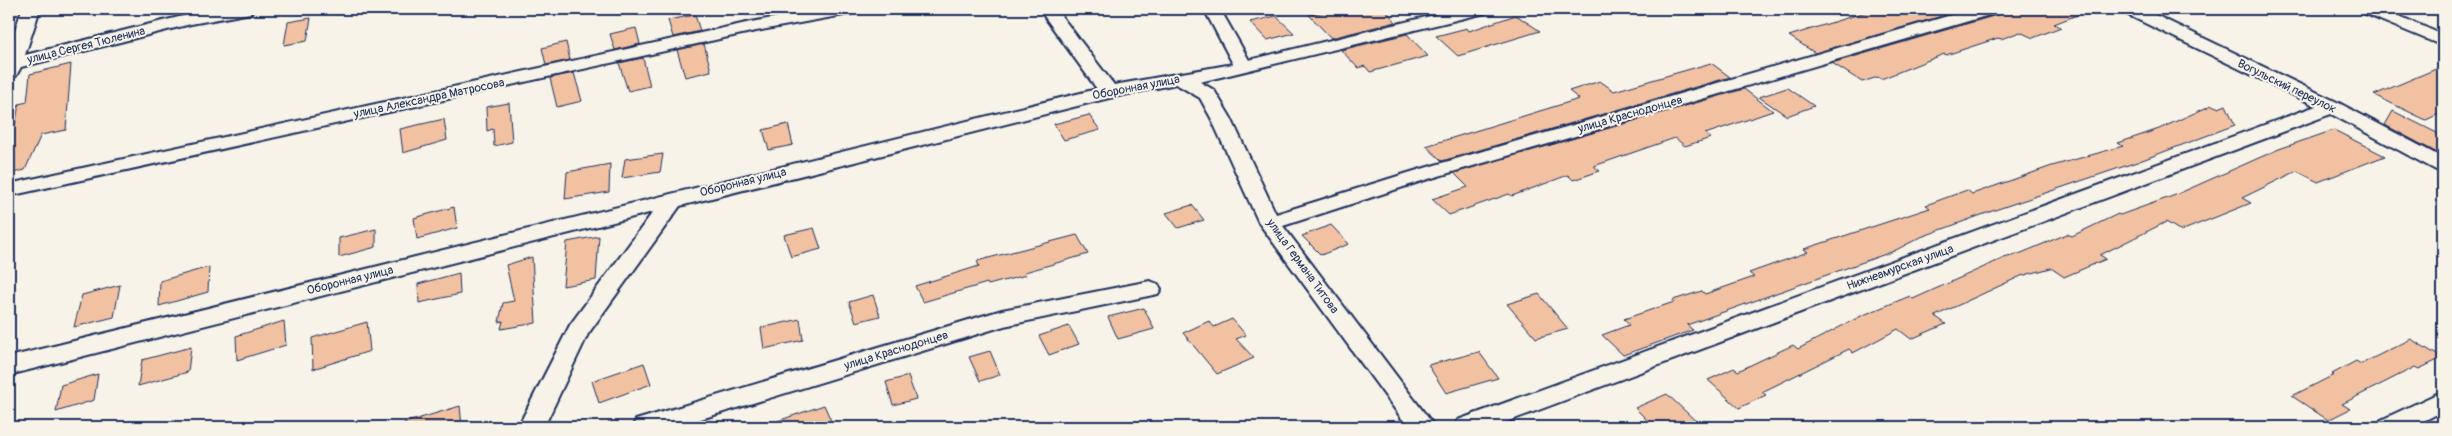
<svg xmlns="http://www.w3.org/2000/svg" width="2452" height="436" viewBox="0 0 2452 436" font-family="Pangolin,sans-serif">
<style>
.building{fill:#f2c1a2;stroke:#1b2f5e}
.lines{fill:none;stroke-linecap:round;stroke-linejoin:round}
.minor-casing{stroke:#1b2f5e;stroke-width:4}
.minor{fill:#f7f3e8;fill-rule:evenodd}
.labels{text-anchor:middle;stroke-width:4;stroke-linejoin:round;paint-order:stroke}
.street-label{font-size:12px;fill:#1b2f5e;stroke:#f7f3e8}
</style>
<rect width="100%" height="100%" fill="#f7f3e8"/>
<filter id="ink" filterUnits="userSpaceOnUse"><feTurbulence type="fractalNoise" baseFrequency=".02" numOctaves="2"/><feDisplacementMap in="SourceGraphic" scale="10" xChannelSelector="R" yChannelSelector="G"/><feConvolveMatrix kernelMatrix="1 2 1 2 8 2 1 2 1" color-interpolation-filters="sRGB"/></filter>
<g filter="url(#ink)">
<!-- building -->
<g class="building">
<path d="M 1337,9 L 1384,9 L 1396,22 L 1331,38 L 1309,15 Z"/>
<path d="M 1875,9 L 1966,9 L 1815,53 L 1789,36 Z"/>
<path d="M 2001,9 L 2090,10 L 2054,24 L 2061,27 L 2033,38 L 2020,32 L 2001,39 L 1998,38 L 1946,55 L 1944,54 L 1881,79 L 1878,77 L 1862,82 L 1832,63 L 1997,15 Z"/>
<path d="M 695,15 L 700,31 L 673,37 L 668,20 Z"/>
<path d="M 1516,15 L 1540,31 L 1458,56 L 1436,36 L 1467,28 L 1469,31 Z"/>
<path d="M 1276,16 L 1294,33 L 1267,40 L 1250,22 Z"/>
<path d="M 311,18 L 307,41 L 284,45 L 288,22 Z"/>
<path d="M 636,28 L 640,44 L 615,50 L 610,34 Z"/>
<path d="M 1407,34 L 1428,56 L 1370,72 L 1365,66 L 1358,68 L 1341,50 Z"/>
<path d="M 566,42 L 570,60 L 546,65 L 542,48 Z"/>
<path d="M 704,44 L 711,71 L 685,77 L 677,50 Z"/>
<path d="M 643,58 L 650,86 L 628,91 L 619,63 Z"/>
<path d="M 1711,63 L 1730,77 L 1442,161 L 1426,146 L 1579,99 L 1569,91 L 1600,81 L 1614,91 Z"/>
<path d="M 71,64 L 66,130 L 41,135 L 25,170 L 9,174 L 9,158 L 19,104 L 27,102 L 30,74 Z"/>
<path d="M 2443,66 L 2443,112 L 2426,120 L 2374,95 Z"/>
<path d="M 574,73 L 582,101 L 557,107 L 550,78 Z"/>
<path d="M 1787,88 L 1788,88 L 1814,106 L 1787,116 L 1759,97 Z"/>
<path d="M 1744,89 L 1773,111 L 1705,134 L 1711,138 L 1685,146 L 1675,138 L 1594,166 L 1600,171 L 1573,180 L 1568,175 L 1512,196 L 1509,194 L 1449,215 L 1432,199 L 1468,187 L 1454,173 Z"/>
<path d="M 509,103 L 512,142 L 494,146 L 493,129 L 487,131 L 486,107 Z"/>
<path d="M 2212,105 L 2219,108 L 2226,105 L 2235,125 L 2137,162 L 1995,210 L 1921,237 L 1894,251 L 1687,325 L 1693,330 L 1623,355 L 1602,335 L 1629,325 L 1624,319 L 1674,302 L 1673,300 L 1702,291 L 1705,294 L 1754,277 L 1749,273 L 1808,252 L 1804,249 L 1930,208 L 1926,205 L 1967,190 L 1972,194 L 2052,166 L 2123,146 L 2118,143 L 2159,129 Z"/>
<path d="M 2393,111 L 2443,136 L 2443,156 L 2385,125 Z"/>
<path d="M 1089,115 L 1100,130 L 1064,140 L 1054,124 Z"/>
<path d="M 444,119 L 447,140 L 403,153 L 400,129 Z"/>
<path d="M 788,124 L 793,145 L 769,150 L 763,130 Z"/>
<path d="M 2334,130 L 2385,156 L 2318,182 L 2297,171 L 2242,198 L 2251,203 L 2181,231 L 2166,222 L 2100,255 L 2106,259 L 2064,277 L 2051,268 L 2021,276 L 1935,316 L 1946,324 L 1911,339 L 1898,329 L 1853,353 L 1849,349 L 1762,392 L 1766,395 L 1739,408 L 1708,380 L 1734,368 L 1738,371 L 1793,345 L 1798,349 L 1861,316 L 1910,296 L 1913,299 L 2004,258 L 2019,254 L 2067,234 L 2072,236 L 2118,214 L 2120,215 L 2173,196 L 2279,149 Z"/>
<path d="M 663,154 L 660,172 L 622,178 L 625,159 Z"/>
<path d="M 610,164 L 609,192 L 565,199 L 567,172 Z"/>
<path d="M 1192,205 L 1204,220 L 1178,228 L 1166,213 Z"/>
<path d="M 454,207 L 457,228 L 417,239 L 414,218 Z"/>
<path d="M 1331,225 L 1349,244 L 1321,255 L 1302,236 Z"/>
<path d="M 814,228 L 821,249 L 791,257 L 784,235 Z"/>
<path d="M 376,229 L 376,247 L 339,257 L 339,238 Z"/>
<path d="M 1077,235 L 1088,254 L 1025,272 L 1026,275 L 988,285 L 987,283 L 923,302 L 915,286 L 979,266 L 977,261 Z"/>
<path d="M 599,236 L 596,280 L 563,286 L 567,242 Z"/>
<path d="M 532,257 L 536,323 L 501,329 L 503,321 L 499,322 L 503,303 L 514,301 L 506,265 Z"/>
<path d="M 209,267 L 208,292 L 159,306 L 160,281 Z"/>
<path d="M 459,273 L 460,294 L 419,303 L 418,284 Z"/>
<path d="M 120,285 L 114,317 L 74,327 L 82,295 Z"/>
<path d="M 1539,294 L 1568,329 L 1536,338 L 1507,304 Z"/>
<path d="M 873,295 L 880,316 L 856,322 L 849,302 Z"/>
<path d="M 1144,308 L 1154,329 L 1118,339 L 1108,317 Z"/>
<path d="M 800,319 L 803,340 L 764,349 L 761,328 Z"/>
<path d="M 1232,319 L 1246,335 L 1236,339 L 1254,358 L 1217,374 L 1183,333 L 1209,321 L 1214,327 Z"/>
<path d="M 284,321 L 286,345 L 237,360 L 236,336 Z"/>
<path d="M 367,322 L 370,351 L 313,369 L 312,338 Z"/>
<path d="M 1069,326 L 1079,344 L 1049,355 L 1039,336 Z"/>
<path d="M 2411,339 L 2442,358 L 2419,369 L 2415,367 L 2342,404 L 2350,409 L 2328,420 L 2292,396 L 2334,375 L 2332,374 L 2356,361 L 2361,364 Z"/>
<path d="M 191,347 L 188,372 L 138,386 L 142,360 Z"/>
<path d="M 990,351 L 1000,375 L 980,381 L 969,357 Z"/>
<path d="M 1479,352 L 1498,378 L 1446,393 L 1428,365 Z"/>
<path d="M 644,363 L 651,384 L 599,403 L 592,381 Z"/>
<path d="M 98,374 L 94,400 L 56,412 L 61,385 Z"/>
<path d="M 908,376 L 916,399 L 893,405 L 886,382 Z"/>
<path d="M 1667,394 L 1702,427 L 1654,427 L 1635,408 Z"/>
<path d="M 824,405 L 834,427 L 769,427 L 769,424 Z"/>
<path d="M 460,406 L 462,427 L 405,427 L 404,423 Z"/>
</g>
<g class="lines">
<defs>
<g id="minor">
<path d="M 22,9 L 40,9 L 25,55 L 191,14 L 218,9 L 254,9 L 251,13 L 191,24 L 21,67 L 16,76 L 10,78 L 9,49 Z"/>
<path d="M 822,9 L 858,9 L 855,13 L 849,14 L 751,32 L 9,196 L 9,184 L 751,22 Z"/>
<path d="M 1039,9 L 1056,9 L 1114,85 L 1233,64 L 1204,9 L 1220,9 L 1249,60 L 1459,9 L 1487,9 L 1485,13 L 1200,82 L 1214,90 L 1231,118 L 1276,214 L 1411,172 L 1972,9 L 1999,9 L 1996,13 L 1425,180 L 1283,226 L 1435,427 L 1408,427 L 1259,223 L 1211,118 L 1200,98 L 1176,84 L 1109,98 L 680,206 L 588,334 L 544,427 L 518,427 L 570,325 L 653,212 L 9,375 L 9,357 L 1097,89 Z"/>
<path d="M 2122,9 L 2143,9 L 2339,103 L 2443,158 L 2443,172 L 2436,170 L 2331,114 L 1493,427 L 1454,427 L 1458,420 L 2316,106 L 2124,13 Z"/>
<path d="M 2360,9 L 2383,9 L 2443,35 L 2443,46 L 2363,13 Z"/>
<path d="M 1150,281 L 1158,284 L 1161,289 L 1158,294 L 1004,326 L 675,427 L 632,427 L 636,420 L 1002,310 Z"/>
<path d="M 2443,391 L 2443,411 L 2412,427 L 2377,427 L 2381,420 Z"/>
</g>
</defs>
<!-- minor casing -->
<use href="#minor" class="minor-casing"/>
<!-- minor -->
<use href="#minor" class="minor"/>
</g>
</g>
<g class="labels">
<!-- street labels -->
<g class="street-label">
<text transform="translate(86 45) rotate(-14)" y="4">улица Сергея Тюленина</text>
<text transform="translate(2287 86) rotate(26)" y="4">Вогульский переулок</text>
<text transform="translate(1136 87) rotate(-11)" y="4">Оборонная улица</text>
<text transform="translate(429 98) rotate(-12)" y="4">улица Александра Матросова</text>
<text transform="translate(1630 114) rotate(-16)" y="4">улица Краснодонцев</text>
<text transform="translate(743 182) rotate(-14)" y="4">Оборонная улица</text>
<text transform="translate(1303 266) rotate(54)" y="4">улица Германа Титова</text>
<text transform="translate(1900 267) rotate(-20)" y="4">Нижнеамурская улица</text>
<text transform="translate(350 280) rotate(-14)" y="4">Оборонная улица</text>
<text transform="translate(896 350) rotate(-17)" y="4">улица Краснодонцев</text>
</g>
</g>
<!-- margin -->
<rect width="2452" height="436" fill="none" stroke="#f7f3e8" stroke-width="30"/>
<rect x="15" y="15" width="2422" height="406" fill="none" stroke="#1b2f5e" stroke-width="2" filter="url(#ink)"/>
</svg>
